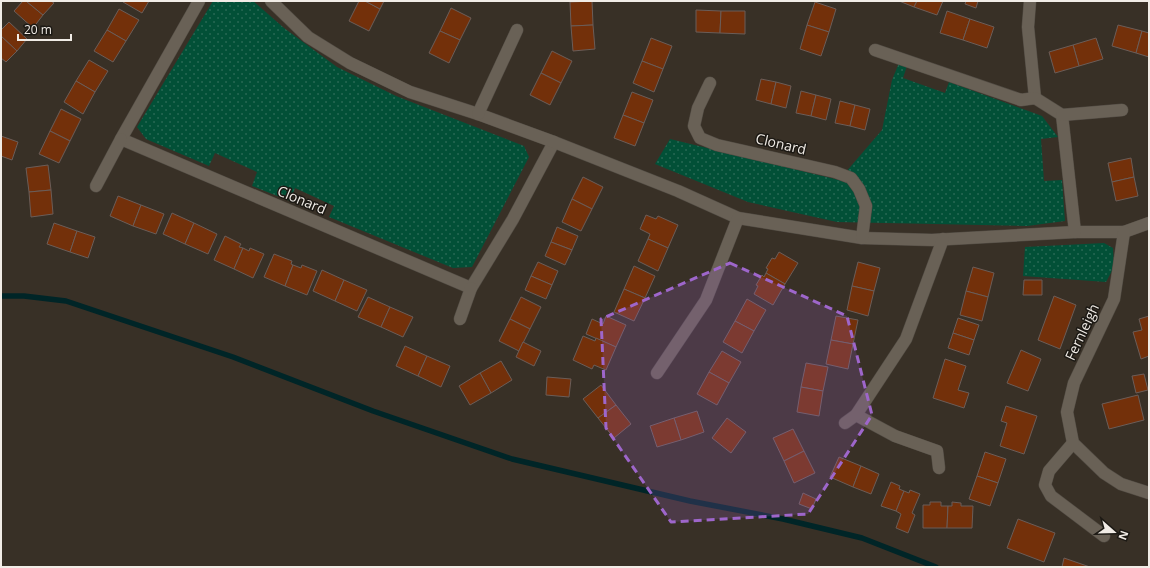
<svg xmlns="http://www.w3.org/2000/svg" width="1150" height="568" viewBox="0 0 1150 568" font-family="'Open Sans',sans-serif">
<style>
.grass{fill:url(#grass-dots)}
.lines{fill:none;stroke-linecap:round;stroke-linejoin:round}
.stream{stroke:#002527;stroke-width:5.5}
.building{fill:#73300a;stroke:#6b5d58}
.minor-casing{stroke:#514b43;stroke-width:13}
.minor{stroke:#696156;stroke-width:12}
.marked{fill:#9e66cb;fill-opacity:0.2;stroke:#9e66cb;stroke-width:3;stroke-dasharray:8 5;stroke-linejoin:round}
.labels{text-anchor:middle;stroke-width:3;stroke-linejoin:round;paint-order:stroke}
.street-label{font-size:14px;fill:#f1ece6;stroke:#1c1914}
</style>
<defs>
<pattern id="grass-dots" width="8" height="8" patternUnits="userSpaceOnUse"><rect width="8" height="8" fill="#025037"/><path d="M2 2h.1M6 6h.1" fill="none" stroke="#276954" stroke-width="1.8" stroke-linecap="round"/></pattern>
</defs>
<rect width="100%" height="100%" fill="#383026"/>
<!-- grass -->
<g class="grass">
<path d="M 213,1 L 253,1 L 284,28 L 337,67 L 396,96 L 524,146 L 529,157 L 472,267 L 453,268 L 329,217 L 334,206 L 295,188 L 290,201 L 252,186 L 257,172 L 215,153 L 209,166 L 146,139 L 137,127 Z"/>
<path d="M 899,63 L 907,66 L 903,78 L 945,93 L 949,82 L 1042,116 L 1058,137 L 1041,139 L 1044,181 L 1062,180 L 1065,221 L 1027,226 L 837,222 L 748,202 L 655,164 L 670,139 L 839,180 L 882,130 L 892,80 Z"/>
<path d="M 1104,243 L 1113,248 L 1114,267 L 1106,282 L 1023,276 L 1025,247 Z"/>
</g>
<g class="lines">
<!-- stream -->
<path class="stream" d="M 1,296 L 24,296 L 66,301 L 233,357 L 373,411 L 512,459 L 690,501 L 783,519 L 862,538 L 936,567"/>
</g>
<!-- building -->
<g class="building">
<path d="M 23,1 L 26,1 L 43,15 L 33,28 L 14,11 Z"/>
<path d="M 26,1 L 51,1 L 54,3 L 43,15 Z"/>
<path d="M 124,1 L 149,1 L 142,13 L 123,2 Z"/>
<path d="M 359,1 L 365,1 L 380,9 L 369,31 L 349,21 Z"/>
<path d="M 365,1 L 384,1 L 380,9 Z"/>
<path d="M 592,1 L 593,25 L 571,26 L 570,2 Z"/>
<path d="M 899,1 L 917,1 L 914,7 Z"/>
<path d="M 917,1 L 943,1 L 937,15 L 914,7 Z"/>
<path d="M 966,1 L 978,1 L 976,8 L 965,4 Z"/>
<path d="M 815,2 L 836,9 L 829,32 L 807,25 Z"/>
<path d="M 451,8 L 471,18 L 460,40 L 440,31 Z"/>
<path d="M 119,9 L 139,20 L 126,41 L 107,30 Z"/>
<path d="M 696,10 L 721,11 L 720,33 L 696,32 Z"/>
<path d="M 721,11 L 745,11 L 745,34 L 720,33 Z"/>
<path d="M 947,11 L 970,19 L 963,40 L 940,33 Z"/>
<path d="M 970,19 L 994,27 L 987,48 L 963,40 Z"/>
<path d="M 9,22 L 27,39 L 17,51 L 1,36 L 1,30 Z"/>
<path d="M 593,25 L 595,49 L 573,51 L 571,26 Z"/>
<path d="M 807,25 L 829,32 L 821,56 L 800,49 Z"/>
<path d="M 1118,25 L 1142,31 L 1136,53 L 1112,46 Z"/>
<path d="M 107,30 L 126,41 L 113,62 L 94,51 Z"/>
<path d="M 440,31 L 460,40 L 449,63 L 429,53 Z"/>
<path d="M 1142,31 L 1149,33 L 1149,57 L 1136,53 Z"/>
<path d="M 1,36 L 17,51 L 6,62 L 1,58 Z"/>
<path d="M 651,38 L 672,46 L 663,69 L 642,61 Z"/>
<path d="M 1096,38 L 1103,59 L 1079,66 L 1073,45 Z"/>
<path d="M 1073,45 L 1079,66 L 1055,73 L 1049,52 Z"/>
<path d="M 552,51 L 572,61 L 561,83 L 541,73 Z"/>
<path d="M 89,60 L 108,71 L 95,92 L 76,81 Z"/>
<path d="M 642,61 L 663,69 L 654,92 L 633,83 Z"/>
<path d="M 541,73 L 561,83 L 550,105 L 530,95 Z"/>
<path d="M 761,79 L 776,82 L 771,104 L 756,100 Z"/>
<path d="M 76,81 L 95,92 L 83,114 L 64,102 Z"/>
<path d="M 776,82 L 791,86 L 786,108 L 771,104 Z"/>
<path d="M 801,91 L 816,95 L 811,116 L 796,113 Z"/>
<path d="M 632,92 L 653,100 L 644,123 L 623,115 Z"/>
<path d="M 816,95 L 831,99 L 826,120 L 811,116 Z"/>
<path d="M 840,101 L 855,105 L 850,126 L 835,123 Z"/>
<path d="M 855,105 L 870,109 L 865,130 L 850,126 Z"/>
<path d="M 61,109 L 81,119 L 70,141 L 50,131 Z"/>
<path d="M 623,115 L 644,123 L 635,146 L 614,138 Z"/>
<path d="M 50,131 L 70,141 L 59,163 L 39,154 Z"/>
<path d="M 1,136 L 18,142 L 12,160 L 1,156 Z"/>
<path d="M 1131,158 L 1134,177 L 1112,182 L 1108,163 Z"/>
<path d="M 48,165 L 51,190 L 29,192 L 26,168 Z"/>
<path d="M 583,177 L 603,187 L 592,209 L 572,199 Z"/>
<path d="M 1134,177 L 1138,196 L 1116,201 L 1112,182 Z"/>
<path d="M 51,190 L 53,214 L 31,217 L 29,192 Z"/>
<path d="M 118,196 L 141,205 L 133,226 L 110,216 Z"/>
<path d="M 572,199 L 592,209 L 581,231 L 562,222 Z"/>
<path d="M 141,205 L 164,214 L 156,234 L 133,226 Z"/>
<path d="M 172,213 L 194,223 L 185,244 L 163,234 Z"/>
<path d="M 646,215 L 656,219 L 658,216 L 678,225 L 668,248 L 648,239 L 650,234 L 640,229 Z"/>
<path d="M 54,223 L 77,231 L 70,252 L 47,244 Z"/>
<path d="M 194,223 L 217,234 L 208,254 L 185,244 Z"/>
<path d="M 557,227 L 578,236 L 572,250 L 551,242 Z"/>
<path d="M 77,231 L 95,237 L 88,258 L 70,252 Z"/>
<path d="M 225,236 L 241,244 L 239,247 L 243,248 L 234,269 L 214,260 Z"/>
<path d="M 648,239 L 668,248 L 658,271 L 638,261 Z"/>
<path d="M 551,242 L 572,250 L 565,265 L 545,256 Z"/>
<path d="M 243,248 L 249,251 L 250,248 L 264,254 L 253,278 L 234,269 Z"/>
<path d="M 779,252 L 798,263 L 785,284 L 766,273 L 768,269 L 766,268 L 772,258 L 775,259 Z"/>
<path d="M 274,254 L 292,261 L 291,264 L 293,265 L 285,286 L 264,277 Z"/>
<path d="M 538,262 L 558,271 L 552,285 L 531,276 Z"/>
<path d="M 858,262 L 880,268 L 874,291 L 852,286 Z"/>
<path d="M 293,265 L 301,268 L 302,265 L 317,271 L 307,295 L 285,286 Z"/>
<path d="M 634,266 L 655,276 L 645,298 L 624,289 Z"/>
<path d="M 973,267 L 994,273 L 988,297 L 966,291 Z"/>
<path d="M 322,270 L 344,280 L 335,301 L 313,291 Z"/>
<path d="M 766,273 L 785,284 L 773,305 L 754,294 L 758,286 L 756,285 L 762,275 L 764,277 Z"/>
<path d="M 531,276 L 552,285 L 546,299 L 525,290 Z"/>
<path d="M 344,280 L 367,290 L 357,311 L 335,301 Z"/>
<path d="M 1024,280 L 1042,280 L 1042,295 L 1023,295 Z"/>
<path d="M 852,286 L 874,291 L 868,316 L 847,310 Z"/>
<path d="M 624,289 L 645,298 L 634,321 L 614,312 Z"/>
<path d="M 966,291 L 988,297 L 982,321 L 960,315 Z"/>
<path d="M 1054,296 L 1076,305 L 1060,349 L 1038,340 Z"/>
<path d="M 368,297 L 390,307 L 381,327 L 358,317 Z"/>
<path d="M 521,297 L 541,307 L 530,329 L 510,319 Z"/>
<path d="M 747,299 L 766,310 L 754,331 L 735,321 Z"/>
<path d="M 390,307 L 413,317 L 403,337 L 381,327 Z"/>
<path d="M 606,316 L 626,325 L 616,347 L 586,334 L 592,319 L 603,324 Z"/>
<path d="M 836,316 L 858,320 L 853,344 L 831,340 Z"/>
<path d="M 1149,316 L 1149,356 L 1141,359 L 1133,332 L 1142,330 L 1139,319 Z"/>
<path d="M 958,318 L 979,325 L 974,340 L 953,333 Z"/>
<path d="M 510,319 L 530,329 L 519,351 L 499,341 Z"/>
<path d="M 735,321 L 754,331 L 742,353 L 723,342 Z"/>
<path d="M 953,333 L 974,340 L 969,355 L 948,348 Z"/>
<path d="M 583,336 L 595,341 L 596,338 L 616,347 L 606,370 L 594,365 L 592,369 L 573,360 Z"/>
<path d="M 831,340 L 853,344 L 848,369 L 826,364 Z"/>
<path d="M 523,342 L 541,351 L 534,366 L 516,357 Z"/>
<path d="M 405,346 L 427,356 L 418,376 L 396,366 Z"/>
<path d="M 1021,350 L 1041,359 L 1028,391 L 1007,383 Z"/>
<path d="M 722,351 L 741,362 L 729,383 L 709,372 Z"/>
<path d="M 427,356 L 450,366 L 441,387 L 418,376 Z"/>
<path d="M 945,359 L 966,366 L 958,390 L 969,393 L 964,408 L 933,398 Z"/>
<path d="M 501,361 L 512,380 L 491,393 L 480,373 Z"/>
<path d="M 806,363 L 828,367 L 823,391 L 801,387 Z"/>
<path d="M 709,372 L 729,383 L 717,405 L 697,394 Z"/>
<path d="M 480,373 L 491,393 L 470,405 L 459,386 Z"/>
<path d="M 1144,374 L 1148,390 L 1136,393 L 1132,376 Z"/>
<path d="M 547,377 L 571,379 L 569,397 L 546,395 Z"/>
<path d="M 601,385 L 616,405 L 598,418 L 583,399 Z"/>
<path d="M 801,387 L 823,391 L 819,416 L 797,412 Z"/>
<path d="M 1138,395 L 1144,420 L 1109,429 L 1102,404 Z"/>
<path d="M 616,405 L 631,424 L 614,438 L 598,418 Z"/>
<path d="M 1006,406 L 1037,416 L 1024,454 L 1000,446 L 1007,423 L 1001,421 Z"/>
<path d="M 697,411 L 704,432 L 681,440 L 674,418 Z"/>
<path d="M 674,418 L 681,440 L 657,447 L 650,426 Z"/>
<path d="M 727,418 L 746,432 L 731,453 L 712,438 Z"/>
<path d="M 793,429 L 804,451 L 784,461 L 773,438 Z"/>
<path d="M 804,451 L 815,473 L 794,483 L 784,461 Z"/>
<path d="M 985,452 L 1006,459 L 998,483 L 977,476 Z"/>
<path d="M 839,457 L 861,466 L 853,487 L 830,477 Z"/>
<path d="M 861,466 L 879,474 L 871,494 L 853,487 Z"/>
<path d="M 977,476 L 998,483 L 990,506 L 969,499 Z"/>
<path d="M 891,482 L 900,486 L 899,489 L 904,491 L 896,511 L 881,506 Z"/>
<path d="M 910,490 L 920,494 L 912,513 L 915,515 L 908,533 L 896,528 L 901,514 L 896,511 L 904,491 L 909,493 Z"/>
<path d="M 803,493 L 816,499 L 812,509 L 799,504 Z"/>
<path d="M 930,502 L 941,502 L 941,506 L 948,506 L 947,528 L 923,528 L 923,505 L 930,505 Z"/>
<path d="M 952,502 L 961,503 L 961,506 L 973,506 L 972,528 L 947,528 L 948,506 L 952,506 Z"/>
<path d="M 1018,519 L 1055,533 L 1044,562 L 1007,548 Z"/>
<path d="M 1064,558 L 1090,567 L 1062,567 Z"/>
</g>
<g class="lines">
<defs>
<g id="minor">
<path d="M 199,1 L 121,139 L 471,288 L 513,219 L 554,142"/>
<path d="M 271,1 L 308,37 L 350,63 L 410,92 L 478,114 L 554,142 L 678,191 L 738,218 L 862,238 L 932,240 L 1075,232 L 1124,232 L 1149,223"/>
<path d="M 1030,1 L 1028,27 L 1035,98"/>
<path d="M 875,50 L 1021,100 L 1035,98 L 1062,115 L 1075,232"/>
<path d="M 710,83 L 698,108 L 694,126 L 700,138 L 717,145 L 835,172 L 851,178 L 859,189 L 866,206 L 862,238"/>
<path d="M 478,114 L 517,30"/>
<path d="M 1062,115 L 1122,110"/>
<path d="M 96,186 L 121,139"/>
<path d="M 1124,232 L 1114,299 L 1074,383 L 1067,412 L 1073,443 L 1104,473 L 1121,484 L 1149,493"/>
<path d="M 460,319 L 471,288"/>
<path d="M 657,373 L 706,300 L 738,218"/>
<path d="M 856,415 L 895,436 L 937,451 L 939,468"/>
<path d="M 845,423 L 856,415 L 906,339 L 943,239"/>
<path d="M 1073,443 L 1049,471 L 1045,485 L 1051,496 L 1104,536"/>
</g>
</defs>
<!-- minor casing -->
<use href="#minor" class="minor-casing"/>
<!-- minor -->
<use href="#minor" class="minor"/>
</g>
<!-- marked area -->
<path class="marked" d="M 730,263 L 847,316 L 872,415 L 808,514 L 671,522 L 606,428 L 601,319 Z"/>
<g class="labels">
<!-- street labels -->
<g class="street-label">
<text transform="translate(781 144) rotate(13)" y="5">Clonard</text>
<text transform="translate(302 200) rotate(23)" y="5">Clonard</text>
<text transform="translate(1082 332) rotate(-65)" y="5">Fernleigh</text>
</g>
</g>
<!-- border -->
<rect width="1150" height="568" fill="none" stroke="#f1ece6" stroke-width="4"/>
<!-- north arrow -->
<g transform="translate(1114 532) rotate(110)" stroke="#1c1914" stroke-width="3" paint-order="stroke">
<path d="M0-3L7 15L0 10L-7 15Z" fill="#f1ece6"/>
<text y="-6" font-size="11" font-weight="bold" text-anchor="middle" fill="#f1ece6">N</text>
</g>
<!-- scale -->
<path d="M18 34v6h53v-6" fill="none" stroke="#f1ece6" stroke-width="2"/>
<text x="24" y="34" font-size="12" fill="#f1ece6" stroke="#1c1914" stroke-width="3" paint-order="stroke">20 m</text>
</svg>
